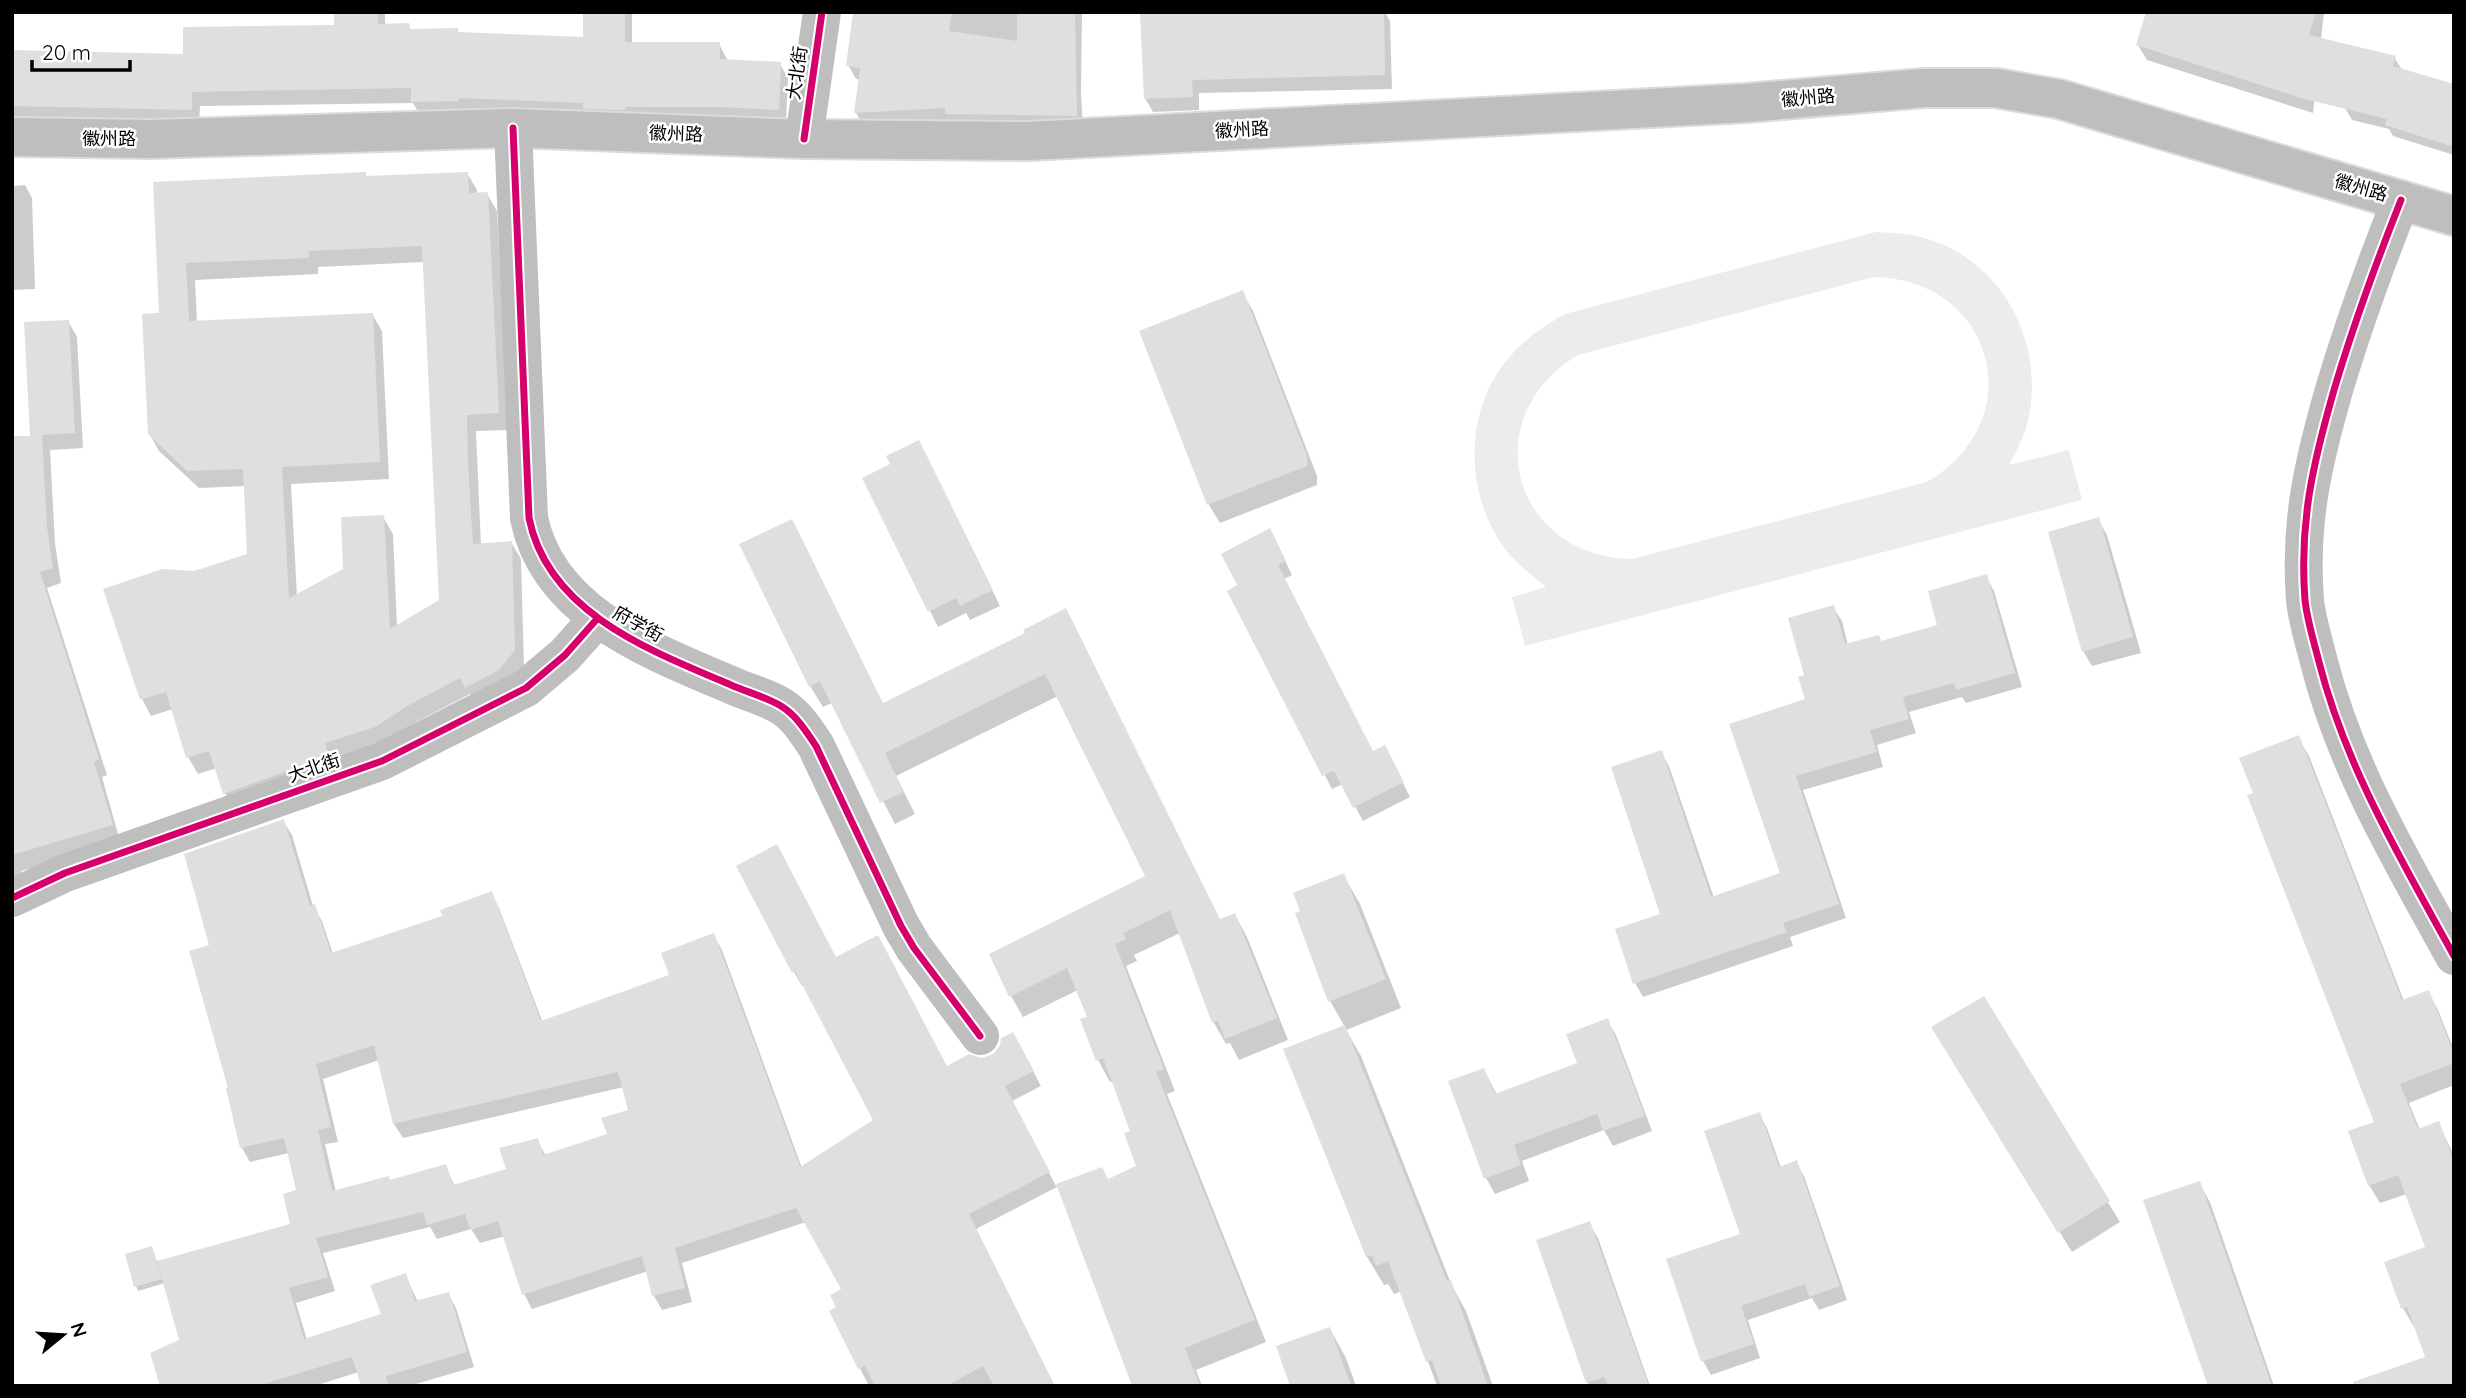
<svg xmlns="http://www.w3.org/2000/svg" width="2466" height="1398" viewBox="0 0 2466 1398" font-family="Quicksand,'Noto Sans SC',sans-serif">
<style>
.green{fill:#ececec;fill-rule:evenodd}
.shadow{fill:#0003;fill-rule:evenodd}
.building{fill:#dfdfdf;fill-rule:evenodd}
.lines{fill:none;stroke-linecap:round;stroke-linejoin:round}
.major-casing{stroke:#dbdbdb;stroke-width:42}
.minor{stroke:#bebebe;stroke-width:38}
.major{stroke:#bebebe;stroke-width:38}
.cycleway-casing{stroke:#fff;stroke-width:11}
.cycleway{stroke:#d6006c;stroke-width:7}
.labels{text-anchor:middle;stroke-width:5;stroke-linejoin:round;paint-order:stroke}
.street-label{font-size:18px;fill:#000;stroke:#fff}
</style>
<rect width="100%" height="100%" fill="#fff"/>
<!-- green -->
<path class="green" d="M 1876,232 C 1893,233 1909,233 1924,238 C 2001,259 2044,340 2029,416 C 2026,434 2017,449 2009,465 L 2069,450 L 2082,500 L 1525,646 L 1512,597 L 1546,587 C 1534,577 1521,567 1510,555 C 1465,501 1462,416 1506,361 C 1523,340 1542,327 1565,314 ZM 1874,277 C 1995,280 2032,420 1927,482 L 1632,559 C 1511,556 1475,417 1578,355 Z"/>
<!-- shadow -->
<g class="shadow">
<path d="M 335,12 L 385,12 L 385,25 L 408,25 L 411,30 L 457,29 L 459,33 L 584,39 L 584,12 L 632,12 L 632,44 L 719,44 L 728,61 L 780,64 L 788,78 L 786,124 L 421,116 L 413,103 L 200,106 L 199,124 L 12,120 L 12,52 L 185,56 L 336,26 Z"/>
<path d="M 859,12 L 1124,12 L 1082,14 L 1081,93 L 1083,130 L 864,126 L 856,113 L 861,80 L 856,79 L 848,65 Z"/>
<path d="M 1142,12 L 1385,12 L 1390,21 L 1392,89 L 1199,93 L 1199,110 L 1153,112 L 1145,98 Z"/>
<path d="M 2148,12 L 2324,12 L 2313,113 L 2147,60 L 2138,45 Z"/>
<path d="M 2394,57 L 2402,70 L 2454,86 L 2454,155 L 2393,136 L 2389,129 L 2352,120 L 2345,108 Z"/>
<path d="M 467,173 L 477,190 L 477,195 L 487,194 L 497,211 L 508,430 L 476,431 L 481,545 L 511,542 L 521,559 L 524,667 L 476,704 L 470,694 L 418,721 L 385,743 L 234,810 L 225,793 L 217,768 L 198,774 L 188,757 L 173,709 L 151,716 L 142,699 L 195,573 L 249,556 L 245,486 L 199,488 L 159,451 L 149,433 L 161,315 L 154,184 L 365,174 L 367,178 ZM 424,262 L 440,600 L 397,627 L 393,534 L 383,517 L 345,570 L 297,596 L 291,484 L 389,479 L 382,331 L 372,314 L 197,323 L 195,280 L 318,274 L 318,267 Z"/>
<path d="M 25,185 L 32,198 L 35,289 L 12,290 L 12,186 Z"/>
<path d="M 1242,292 L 1253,311 L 1317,476 L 1317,485 L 1220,523 L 1209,505 L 1141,332 Z"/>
<path d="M 68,321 L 77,337 L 83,448 L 50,450 L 55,543 L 61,583 L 47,588 L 107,775 L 102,777 L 120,841 L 21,871 L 27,886 L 12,894 L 12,438 L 32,437 Z"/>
<path d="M 927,457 L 1000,606 L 970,620 L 966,613 L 938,627 L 865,479 Z"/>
<path d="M 2098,519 L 2107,535 L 2141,653 L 2092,666 L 2083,651 Z"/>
<path d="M 1277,544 L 1292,575 L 1284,579 L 1373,752 L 1392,761 L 1410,797 L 1363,821 L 1343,784 L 1332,789 L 1230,591 L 1240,586 Z"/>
<path d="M 741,545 L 883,705 L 1027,634 L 1066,611 L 1220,921 L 1235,915 L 1247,937 L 1288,1040 L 1239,1060 L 1230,1043 L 1226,1044 L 1214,1023 L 1180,933 L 1134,955 L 1137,961 L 1126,966 L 1175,1091 L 1167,1094 L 1266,1342 L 1196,1370 L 1202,1386 L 1136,1386 L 1059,1186 L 976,1229 L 1054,1386 L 869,1386 L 831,1311 L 838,1308 L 844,1290 L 806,1222 L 682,1263 L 692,1302 L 662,1310 L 654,1296 L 648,1271 L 532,1309 L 524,1294 L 505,1236 L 480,1243 L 471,1229 L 437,1239 L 430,1227 L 323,1253 L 335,1291 L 296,1303 L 307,1340 L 383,1315 L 405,1275 L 418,1302 L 448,1294 L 456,1308 L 474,1367 L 409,1386 L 363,1386 L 359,1372 L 314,1386 L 162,1386 L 182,1341 L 165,1283 L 138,1291 L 136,1286 L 152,1248 L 157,1262 L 292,1225 L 299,1192 L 289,1153 L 250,1162 L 242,1148 L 228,1090 L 230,1089 L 211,946 L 283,821 L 292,835 L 313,906 L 322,921 L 333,954 L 444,917 L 491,893 L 499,908 L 543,1023 L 671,976 L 714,936 L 722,950 L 802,1168 L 875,1120 L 805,985 L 802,986 L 794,972 L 738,867 L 947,1068 L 1021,1048 L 1041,1086 L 1012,1101 L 1056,1186 L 1101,1169 L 1108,1181 L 1138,1167 L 1133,1132 L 1113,1081 L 1110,1082 L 1098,1060 L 1083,1020 L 1089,1018 L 1078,990 L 1023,1017 L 1011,996 L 1148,877 L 1058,696 L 896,776 L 915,814 L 895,824 L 832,703 L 823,707 L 810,686 ZM 379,1060 L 394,1124 L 403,1138 L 624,1087 L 630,1111 L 609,1135 L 546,1156 L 537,1140 L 508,1170 L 455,1186 L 445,1166 L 390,1182 L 336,1192 L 325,1144 L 338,1142 L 323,1079 Z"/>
<path d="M 1986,577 L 1994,591 L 2022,687 L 1966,703 L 1962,697 L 1909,712 L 1916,733 L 1877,745 L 1883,767 L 1803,790 L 1846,918 L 1790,937 L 1793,946 L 1643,997 L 1635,983 L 1662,915 L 1661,752 L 1669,766 L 1714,898 L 1782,874 L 1807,700 L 1806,676 L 1833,607 L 1842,621 L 1848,645 L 1882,643 L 1940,626 Z"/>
<path d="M 2298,737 L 2309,756 L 2404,1001 L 2428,992 L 2438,1010 L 2454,1050 L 2454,1085 L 2409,1103 L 2420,1130 L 2438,1123 L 2454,1155 L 2454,1386 L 2348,1386 L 2427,1358 L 2416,1326 L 2414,1327 L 2403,1308 L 2427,1248 L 2407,1194 L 2380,1203 L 2369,1185 L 2376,1123 L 2255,794 Z"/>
<path d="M 1343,875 L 1360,904 L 1401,1008 L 1346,1030 L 1361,1056 L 1452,1286 L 1466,1311 L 1493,1386 L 1437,1386 L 1402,1291 L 1394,1294 L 1388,1284 L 1384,1285 L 1367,1257 L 1345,1027 L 1330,1001 Z"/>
<path d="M 1983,998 L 2120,1222 L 2072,1252 L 1945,1048 Z"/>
<path d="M 1607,1020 L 1616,1035 L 1652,1131 L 1613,1146 L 1604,1130 L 1522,1161 L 1529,1181 L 1495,1194 L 1486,1178 L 1450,1082 L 1484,1070 L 1497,1095 L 1580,1064 Z"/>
<path d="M 1759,1114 L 1767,1128 L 1781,1168 L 1796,1163 L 1804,1176 L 1847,1300 L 1819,1310 L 1812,1298 L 1748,1320 L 1760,1358 L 1711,1375 L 1703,1361 L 1743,1235 Z"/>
<path d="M 2199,1183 L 2210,1202 L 2274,1386 L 2210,1386 Z"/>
<path d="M 1589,1223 L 1598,1238 L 1650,1386 L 1589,1386 L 1538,1241 Z"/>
<path d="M 1330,1329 L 1346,1358 L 1356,1386 L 1292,1386 Z"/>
</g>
<!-- building -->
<g class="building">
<path d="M 334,12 L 378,12 L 378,24 L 409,23 L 410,29 L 458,28 L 458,32 L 583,37 L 583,12 L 625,12 L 625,42 L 720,42 L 720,59 L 781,62 L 779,110 L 720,107 L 625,107 L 625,110 L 583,109 L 583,103 L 459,98 L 459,101 L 411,102 L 411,88 L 192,92 L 192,110 L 12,106 L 12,50 L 183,54 L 183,27 L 334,25 Z"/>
<path d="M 853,12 L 952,12 L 949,31 L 1017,41 L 1017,12 L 1075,12 L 1077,116 L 945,114 L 945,108 L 854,113 L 860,68 L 846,66 Z"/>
<path d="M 1140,12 L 1384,12 L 1385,75 L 1192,80 L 1193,97 L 1144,99 Z"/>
<path d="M 2146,12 L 2316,12 L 2309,35 L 2396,56 L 2393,66 L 2454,84 L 2454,147 L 2385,125 L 2387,119 L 2301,98 L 2136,45 Z"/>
<path d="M 366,172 L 366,176 L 468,172 L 469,193 L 488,192 L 499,413 L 467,415 L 468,464 L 473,544 L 512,541 L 515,650 L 499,670 L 465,688 L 460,678 L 409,705 L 375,727 L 325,743 L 329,756 L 223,794 L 209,751 L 186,758 L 166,692 L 140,700 L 103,589 L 162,569 L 194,571 L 247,554 L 243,469 L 187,471 L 148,434 L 142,314 L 159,313 L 153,182 ZM 422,246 L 439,600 L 390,629 L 384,515 L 341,517 L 343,569 L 289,598 L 282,467 L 380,462 L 373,313 L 189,321 L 186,263 L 309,258 L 309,251 Z"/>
<path d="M 1243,290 L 1307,456 L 1307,466 L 1207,505 L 1139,331 Z"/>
<path d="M 69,320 L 75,433 L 42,435 L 47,527 L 53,568 L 40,572 L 99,759 L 94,762 L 113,825 L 12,855 L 12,436 L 30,436 L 24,322 Z"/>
<path d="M 919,440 L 993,590 L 960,606 L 956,598 L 928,612 L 862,478 L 890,464 L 886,456 Z"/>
<path d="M 2099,517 L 2133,637 L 2082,652 L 2048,532 Z"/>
<path d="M 792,519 L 883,703 L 1025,633 L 1023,630 L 1066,608 L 1220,919 L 1235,913 L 1277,1018 L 1225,1039 L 1218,1021 L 1212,1023 L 1170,910 L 1123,933 L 1126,939 L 1115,944 L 1164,1069 L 1156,1072 L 1255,1320 L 1185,1348 L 1200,1386 L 1132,1386 L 1056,1184 L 1102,1167 L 1108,1179 L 1136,1166 L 1124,1133 L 1130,1131 L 1103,1058 L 1096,1061 L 1080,1019 L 1087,1017 L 1067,968 L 1009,997 L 989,954 L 1145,876 L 1045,674 L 885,753 L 904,792 L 880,803 L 820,681 L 809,687 L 739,544 Z"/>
<path d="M 1270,528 L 1286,561 L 1278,565 L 1373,751 L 1385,745 L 1404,782 L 1353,808 L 1334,771 L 1322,776 L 1227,591 L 1237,585 L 1221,554 Z"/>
<path d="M 1987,574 L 2015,673 L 1956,690 L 1954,683 L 1903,697 L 1909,719 L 1870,730 L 1877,752 L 1796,776 L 1839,904 L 1783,923 L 1787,932 L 1633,984 L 1615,929 L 1660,914 L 1611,767 L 1662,750 L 1711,897 L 1780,873 L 1729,724 L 1805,699 L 1798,677 L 1804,675 L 1788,618 L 1834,605 L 1845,644 L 1879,635 L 1881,641 L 1937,625 L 1928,591 Z"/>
<path d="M 2299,735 L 2402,1000 L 2429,990 L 2454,1054 L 2454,1063 L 2400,1084 L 2418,1129 L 2439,1121 L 2454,1161 L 2454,1386 L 2354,1386 L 2353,1382 L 2425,1357 L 2407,1307 L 2401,1309 L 2384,1262 L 2425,1247 L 2398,1175 L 2368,1186 L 2348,1131 L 2374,1122 L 2247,795 L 2253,793 L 2239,758 Z"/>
<path d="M 284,819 L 310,906 L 315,904 L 331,953 L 442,916 L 440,910 L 492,891 L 541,1021 L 669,975 L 661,953 L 714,933 L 800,1167 L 873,1120 L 795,971 L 792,973 L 736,866 L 777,844 L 836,957 L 878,935 L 947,1066 L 969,1054 L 982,1058 L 993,1054 L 1000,1045 L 1001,1038 L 1013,1032 L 1034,1071 L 1005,1086 L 1050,1172 L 969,1214 L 1055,1386 L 994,1386 L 983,1366 L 946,1386 L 875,1386 L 865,1366 L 858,1369 L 829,1311 L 836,1307 L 830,1295 L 841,1289 L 796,1208 L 675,1248 L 685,1288 L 652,1296 L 642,1256 L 522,1295 L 498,1221 L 470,1230 L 465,1214 L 427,1225 L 423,1212 L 316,1238 L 328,1277 L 289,1288 L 304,1339 L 381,1314 L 370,1285 L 406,1273 L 415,1301 L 449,1292 L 467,1352 L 386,1376 L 389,1386 L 361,1386 L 352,1357 L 257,1386 L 160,1386 L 150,1353 L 179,1340 L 157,1261 L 290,1224 L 283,1194 L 296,1190 L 284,1138 L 240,1148 L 226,1089 L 228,1088 L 189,951 L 209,945 L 184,854 ZM 374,1045 L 393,1124 L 618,1072 L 628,1110 L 601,1118 L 607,1134 L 543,1155 L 538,1138 L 499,1148 L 506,1169 L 453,1185 L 446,1164 L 390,1180 L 389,1176 L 332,1191 L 318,1130 L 331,1127 L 316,1064 Z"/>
<path d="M 1344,873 L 1386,979 L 1328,1002 L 1295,913 L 1300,911 L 1293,893 Z"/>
<path d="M 1984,996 L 2110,1201 L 2058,1233 L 1931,1027 Z"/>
<path d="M 1608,1018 L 1645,1116 L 1603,1131 L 1597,1114 L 1514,1145 L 1521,1165 L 1484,1179 L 1448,1081 L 1484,1068 L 1495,1094 L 1577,1063 L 1566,1034 Z"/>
<path d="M 1345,1025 L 1447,1281 L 1451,1280 L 1488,1386 L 1441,1386 L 1432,1360 L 1426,1362 L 1388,1261 L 1376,1266 L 1372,1255 L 1366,1257 L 1311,1119 L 1283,1049 Z"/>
<path d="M 1760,1112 L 1779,1167 L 1797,1160 L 1840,1286 L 1809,1297 L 1805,1284 L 1741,1306 L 1754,1344 L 1701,1362 L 1666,1259 L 1740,1234 L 1704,1131 Z"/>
<path d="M 2200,1181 L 2272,1386 L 2208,1386 L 2143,1200 Z"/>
<path d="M 1590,1221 L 1649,1386 L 1608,1386 L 1604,1377 L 1586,1383 L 1536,1240 Z"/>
<path d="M 152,1246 L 162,1279 L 134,1287 L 125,1254 Z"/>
<path d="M 1330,1327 L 1351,1386 L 1290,1386 L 1276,1346 Z"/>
</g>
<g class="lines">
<defs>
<path id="major" d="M 12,137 L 151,139 L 513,128 L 804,139 L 1029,141 L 1746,103 L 1924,88 L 1996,88 L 2059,99 L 2454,216"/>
</defs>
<!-- major casing -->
<use href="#major" class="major-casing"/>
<!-- minor -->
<g class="minor">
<path d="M 513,128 L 529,518 C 548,613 651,651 731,685 C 747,692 766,697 781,706 C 796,715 806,731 816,746 L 901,926 L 914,948 L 980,1036"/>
<path d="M 804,139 L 822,12"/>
<path d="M 2401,200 C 2376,263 2353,326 2334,390 C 2313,463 2299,523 2305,600 C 2307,620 2314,642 2319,662 C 2346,768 2402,861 2454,956"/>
<path d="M 12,898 L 65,873 L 382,761 L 526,688 L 565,655 L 597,619"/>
</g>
<!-- major -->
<use href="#major" class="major"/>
<defs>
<g id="cycleway">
<path d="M 513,128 L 529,518 C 548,613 651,651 731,685 C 747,692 766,697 781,706 C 796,715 806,731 816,746 L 901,926 L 914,948 L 980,1036"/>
<path d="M 804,139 L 822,12"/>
<path d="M 2401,200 C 2376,263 2353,326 2334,390 C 2313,463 2299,523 2305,600 C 2307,620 2314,642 2319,662 C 2346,768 2402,861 2454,956"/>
<path d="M 12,898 L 65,873 L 382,761 L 526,688 L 565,655 L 597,619"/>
</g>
</defs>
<!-- cycleway casing -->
<use href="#cycleway" class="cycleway-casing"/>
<!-- cycleway -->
<use href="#cycleway" class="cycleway"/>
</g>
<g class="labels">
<!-- street labels -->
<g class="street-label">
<text transform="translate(797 73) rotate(-82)" y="6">大北街</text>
<text transform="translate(1808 98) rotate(-5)" y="6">徽州路</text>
<text transform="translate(1242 130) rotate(-3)" y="6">徽州路</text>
<text transform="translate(676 134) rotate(2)" y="6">徽州路</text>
<text x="109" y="145">徽州路</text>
<text transform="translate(2361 188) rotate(16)" y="6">徽州路</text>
<text transform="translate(638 624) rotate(29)" y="6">府学街</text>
<text transform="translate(314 768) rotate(-19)" y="6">大北街</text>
</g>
</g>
<!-- border -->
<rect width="2466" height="1398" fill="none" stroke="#000000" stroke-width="28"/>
<!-- north arrow -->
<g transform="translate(63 1335) rotate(72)" stroke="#ffffff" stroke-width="5" paint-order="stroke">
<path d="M0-5L12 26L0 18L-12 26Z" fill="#000000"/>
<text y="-10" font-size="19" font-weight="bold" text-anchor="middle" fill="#000000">N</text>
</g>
<!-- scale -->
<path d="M32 60v10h98v-10" fill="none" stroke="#000000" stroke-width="3.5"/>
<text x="42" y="60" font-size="21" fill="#000000" stroke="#ffffff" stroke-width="5" paint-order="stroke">20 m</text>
</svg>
